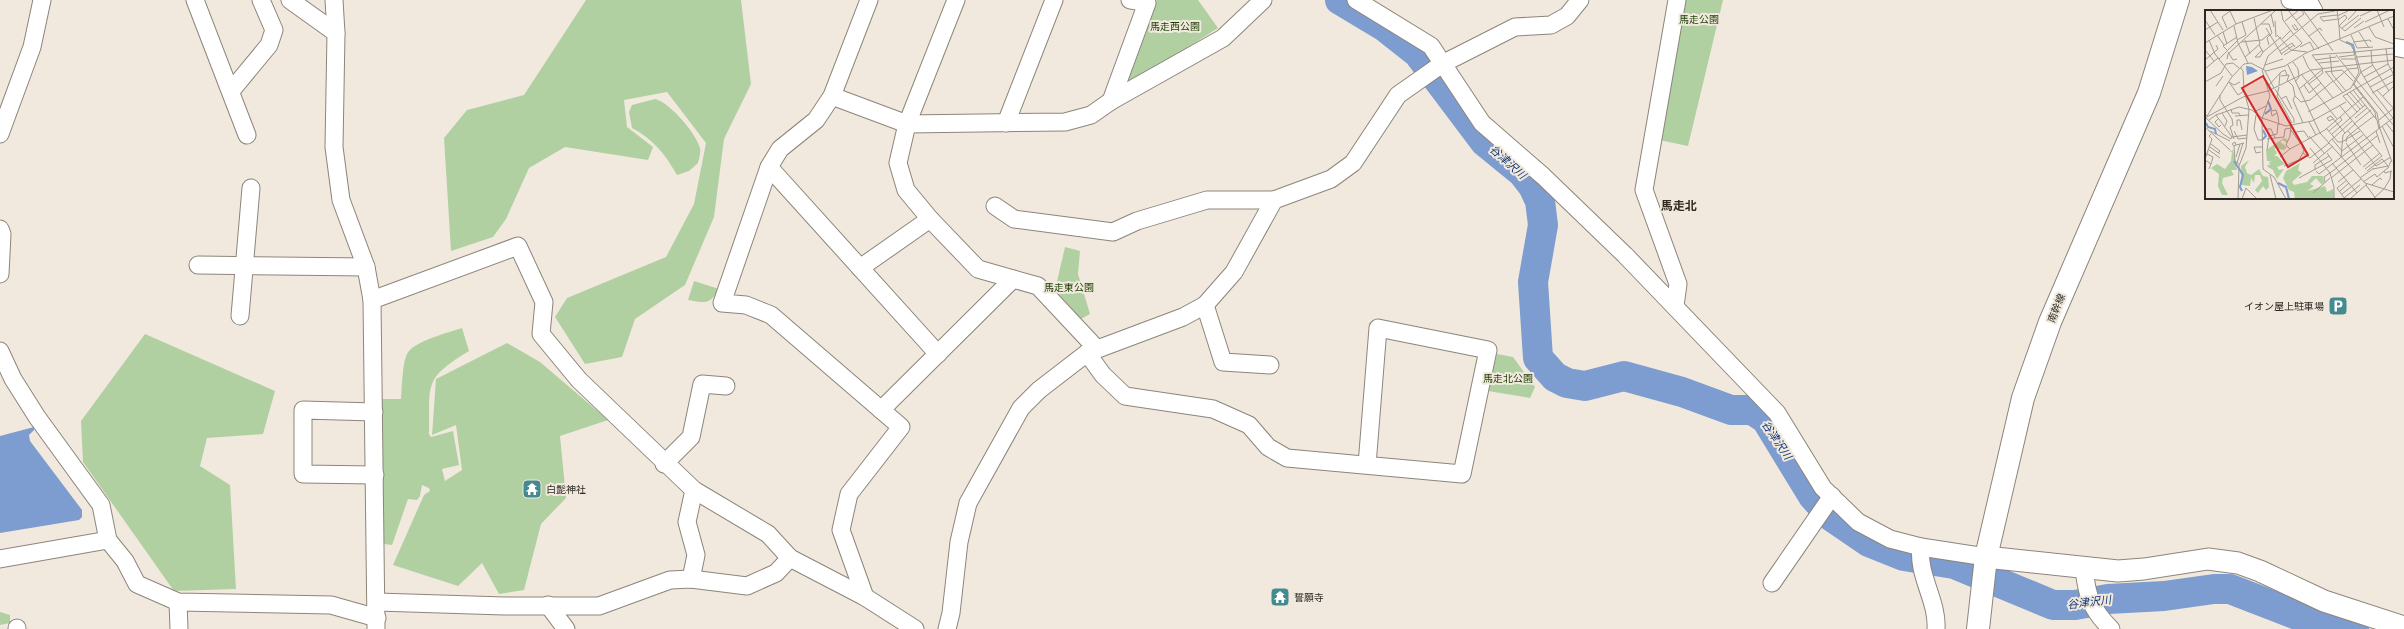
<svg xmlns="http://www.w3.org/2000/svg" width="2404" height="629" viewBox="0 0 2404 629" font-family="'Titillium Web','Noto Sans JP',sans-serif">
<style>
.green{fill:#b1d0a2}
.water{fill:#7d9ccf}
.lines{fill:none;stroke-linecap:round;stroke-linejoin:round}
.river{stroke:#7d9ccf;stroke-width:30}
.minor-casing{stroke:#8c857a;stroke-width:19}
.tertiary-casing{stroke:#8c857a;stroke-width:23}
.secondary-casing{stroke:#8c857a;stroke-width:24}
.minor{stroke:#fff;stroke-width:17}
.tertiary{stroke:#fff;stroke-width:21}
.secondary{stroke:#fff;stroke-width:22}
.labels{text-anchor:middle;stroke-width:4;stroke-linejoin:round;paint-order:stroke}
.park-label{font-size:10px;fill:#1a3b02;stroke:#f1e9dd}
.poi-label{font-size:10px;fill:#2c2925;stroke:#f1e9dd;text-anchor:start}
.street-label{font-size:10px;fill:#2c2925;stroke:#f1e9dd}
.water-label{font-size:11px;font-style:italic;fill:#133775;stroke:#f1e9dd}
.quarter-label{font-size:12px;font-weight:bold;fill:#302a21;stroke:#f1e9dd}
.inset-river{fill:none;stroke:#7d9ccf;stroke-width:2}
.inset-road{fill:none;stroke:#a29c93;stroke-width:1}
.view{fill:#d62828;fill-opacity:0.15;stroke:#d62828;stroke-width:2}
.inset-edge{fill:none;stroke:#2c2925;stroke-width:2}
</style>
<rect width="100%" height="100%" fill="#f1e9dd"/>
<!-- green -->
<g class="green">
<path d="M 586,0 L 741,0 L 751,84 L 724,139 L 714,217 L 685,285 L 635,319 L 622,357 L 585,364 L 555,317 L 567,298 L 666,257 L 694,204 L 706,143 L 667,92 L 624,100 L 627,127 L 653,147 L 648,160 L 565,147 L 529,168 L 506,219 L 493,237 L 451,251 L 444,138 L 467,110 L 524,95 Z"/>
<path d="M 1157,0 L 1198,0 L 1218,28 L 1130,84 L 1125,81 Z"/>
<path d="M 1683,0 L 1723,0 L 1688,146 L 1659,140 Z"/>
<path d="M 655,99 C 669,102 696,133 700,148 C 701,152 699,159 698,163 L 689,171 L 677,175 C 665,154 653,139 632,128 L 629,112 L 632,105 Z"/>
<path d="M 1065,247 L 1080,251 L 1078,274 L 1090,314 L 1081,319 L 1055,290 Z"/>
<path d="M 694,281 L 719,289 C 710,305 705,303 688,300 Z"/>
<path d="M 462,328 L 469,351 C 423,379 430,383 429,434 L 431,437 L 453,431 L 459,465 L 442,469 L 445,481 L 462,470 L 456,425 L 432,435 L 436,379 L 507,343 L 540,362 L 608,420 L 560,436 L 566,498 L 541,524 L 524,590 L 499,594 L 482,563 L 458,586 L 393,565 L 424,495 L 430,491 L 429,488 L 422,485 L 420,496 L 417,500 L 408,499 L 392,545 L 384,544 L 381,399 L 401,399 C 402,389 402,358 409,351 C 419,340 447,333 462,328 Z"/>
<path d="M 145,334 L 275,391 L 263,434 L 207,438 L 200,466 L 230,485 L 236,589 L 174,591 L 83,462 L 81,421 Z"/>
<path d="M 1497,354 L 1513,357 L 1535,387 L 1530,398 L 1488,391 Z"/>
<path d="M 0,612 L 10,615 L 10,623 L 0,625 Z"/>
</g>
<!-- water -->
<path class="water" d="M 34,427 L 34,430 L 29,435 L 30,441 L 82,510 L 82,517 L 79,520 L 0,533 L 0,436 Z"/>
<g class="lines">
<!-- river -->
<path class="river" d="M 1340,0 L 1385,27 L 1418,53 L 1485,142 L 1523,173 L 1533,186 L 1540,201 L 1543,225 L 1533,282 L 1538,358 L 1555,377 L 1567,383 L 1585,386 L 1624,376 L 1682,392 L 1731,410 L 1752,410 L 1766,419 L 1813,496 L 1831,516 L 1869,542 L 1904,556 L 1954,564 L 2053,605 L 2075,605 L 2108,599 L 2164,596 L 2214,589 L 2230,589 L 2305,618 L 2354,629"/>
<defs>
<g id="minor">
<path d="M 195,0 L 247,135"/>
<path d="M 290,0 L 336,33"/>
<path d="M 334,0 L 336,33 L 334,147 L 341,200 L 366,267 L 372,300"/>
<path d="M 956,0 L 907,124 L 898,163 L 906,190 L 930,219 L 978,269 L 1038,286 L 1097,349"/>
<path d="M 1356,0 L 1431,46 L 1482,123 L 1543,176 L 1625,255 L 1777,413 L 1823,488 L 1858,522 L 1890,539 L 1921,547 L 1986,557"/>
<path d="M 2290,0 L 2309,2 L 2314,11"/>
<path d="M 2393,47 L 2404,49"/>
<path d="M 231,91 L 269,45 L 274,30 L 261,0"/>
<path d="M 832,96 L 907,124 L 1065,122 L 1091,115 L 1111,101 L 1147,3 L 1130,0"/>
<path d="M 1111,101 L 1223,38 L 1263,0"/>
<path d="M 1006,123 L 1054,0"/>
<path d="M 0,134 L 32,47 L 42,0"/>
<path d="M 769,167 L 938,354"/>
<path d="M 995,206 L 1014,219 L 1113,232 L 1137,221 L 1207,200 L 1274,200"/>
<path d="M 0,229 L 2,234 L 0,274"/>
<path d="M 198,265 L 366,267"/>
<path d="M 860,268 L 930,219"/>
<path d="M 1205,305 L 1223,362 L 1270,365"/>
<path d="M 1675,306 L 1678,284 L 1644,190 L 1677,0"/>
<path d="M 240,316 L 251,188"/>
<path d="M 0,351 L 13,379 L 37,417 L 101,505 L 108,540 L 125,561 L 137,584 L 178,602 L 331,605 L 377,618"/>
<path d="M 1087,353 L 1103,375 L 1125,396 L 1213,409 L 1249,425 L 1268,447 L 1287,458 L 1462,474 L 1488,350 L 1378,328 L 1367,465"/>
<path d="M 881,410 L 1013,279"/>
<path d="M 374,412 L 303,410 L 303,474 L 375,475"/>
<path d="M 664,464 L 691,437 L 702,384 L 726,386"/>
<path d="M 1921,547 C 1917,575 1938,601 1936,629"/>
<path d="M 0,559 L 108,540"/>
<path d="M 2084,569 C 2087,596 2091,609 2111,629"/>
<path d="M 691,579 L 696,555 L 687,522 L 694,490"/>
<path d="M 1772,583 L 1832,496"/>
<path d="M 865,597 L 841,530 L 849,494 L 901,427 L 771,315 L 746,305 L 722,303 L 769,167 L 780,149 L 816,120 L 832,96 L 869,0"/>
<path d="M 178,602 L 179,629"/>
<path d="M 377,602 L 504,606 L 599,606 L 670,580 L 691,579 L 747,586 L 776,573 L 790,558"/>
<path d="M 548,605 L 566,629"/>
<path d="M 17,628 L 17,629"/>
<path d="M 376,629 L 372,300 L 518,246 L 544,302 L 541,334 L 579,380 L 694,490 L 768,534 L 790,558 L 865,597 L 915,629"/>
<path d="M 947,629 L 951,613 L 959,542 L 968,503 L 1021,408 L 1039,390 L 1087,353 L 1183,317 L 1205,305 L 1234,272 L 1274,200 L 1331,179 L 1353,163 L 1398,95 L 1442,64 L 1515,27 L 1551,25 L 1567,16 L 1580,0"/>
</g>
<path id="tertiary" d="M 1986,557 L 2118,571 L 2144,569 L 2208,559 L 2238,563 L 2260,571 L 2324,601 L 2404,627"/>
<path id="secondary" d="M 1978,629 L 1986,557 L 2023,398 L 2050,322 L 2149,93 L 2178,0"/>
</defs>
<!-- minor casing -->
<use href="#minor" class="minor-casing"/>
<!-- tertiary casing -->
<use href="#tertiary" class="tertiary-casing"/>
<!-- secondary casing -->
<use href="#secondary" class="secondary-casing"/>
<!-- minor -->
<use href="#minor" class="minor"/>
<!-- tertiary -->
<use href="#tertiary" class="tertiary"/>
<!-- secondary -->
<use href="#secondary" class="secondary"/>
</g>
<!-- icons -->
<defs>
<symbol id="parking-square" viewBox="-11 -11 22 22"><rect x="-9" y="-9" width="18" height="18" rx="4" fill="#438a91" stroke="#f1e9dd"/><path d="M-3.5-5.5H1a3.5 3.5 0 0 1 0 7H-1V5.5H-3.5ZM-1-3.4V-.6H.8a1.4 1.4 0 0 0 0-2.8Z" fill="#fff"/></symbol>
<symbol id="temple-square" viewBox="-11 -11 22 22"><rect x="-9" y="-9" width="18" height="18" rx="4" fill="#438a91" stroke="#f1e9dd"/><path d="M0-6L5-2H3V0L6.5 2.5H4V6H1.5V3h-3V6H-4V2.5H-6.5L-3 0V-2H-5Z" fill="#fff"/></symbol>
</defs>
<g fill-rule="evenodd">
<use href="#parking-square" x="2327" y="295" width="22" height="22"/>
<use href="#temple-square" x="521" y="478" width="22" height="22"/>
<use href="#temple-square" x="1269" y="586" width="22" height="22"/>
</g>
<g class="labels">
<!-- park labels -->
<g class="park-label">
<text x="1699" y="23">馬走公園</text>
<text x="1175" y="30">馬走西公園</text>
<text x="1069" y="291">馬走東公園</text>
<text x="1508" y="382">馬走北公園</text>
</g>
<!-- poi labels -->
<g class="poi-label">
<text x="2324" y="310" text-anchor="end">イオン屋上駐車場</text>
<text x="546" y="493">白髭神社</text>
<text x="1294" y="601">誓願寺</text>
</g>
<!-- street labels -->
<g class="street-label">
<text transform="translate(2056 308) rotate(-68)" y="4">南幹線</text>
</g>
<!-- water labels -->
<g class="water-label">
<text transform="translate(1508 162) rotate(42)" y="4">谷津沢川</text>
<text transform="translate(1777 440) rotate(56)" y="4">谷津沢川</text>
<text transform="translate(2089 602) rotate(-7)" y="4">谷津沢川</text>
</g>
<!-- quarter labels -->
<g class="quarter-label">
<text x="1679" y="210">馬走北</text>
</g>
</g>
<!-- overview -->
<g transform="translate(2205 10)">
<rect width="189" height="189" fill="#f1e9dd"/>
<path d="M 79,128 L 83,130 L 82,133 L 78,130 L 75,132 L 82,137 L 79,140 L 69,138 L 72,143 L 69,146 L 72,146 L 80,154 L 72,157 L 74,160 L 79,159 L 72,169 L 68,160 L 63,157 L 62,155 L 65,155 L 64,152 L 67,151 L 62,151 L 61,140 ZM 28,140 L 32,160 L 26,160 L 29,165 L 18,168 L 17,173 L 23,185 L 17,185 L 13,176 L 14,164 L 6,158 L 12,154 L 20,159 L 26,151 L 27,142 L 24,142 ZM 44,150 L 40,157 L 42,163 L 46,165 L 54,159 L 58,166 L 63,167 L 64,177 L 61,180 L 58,176 L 53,183 L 50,180 L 57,171 L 55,165 L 50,165 L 49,173 L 46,168 L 45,176 L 37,175 L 36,156 ZM 95,153 L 93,160 L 97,163 L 87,172 L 89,175 L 102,172 L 107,166 L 118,166 L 119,173 L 116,174 L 111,168 L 105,174 L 109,176 L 102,181 L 120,176 L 122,182 L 128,179 L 129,189 L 90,189 L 89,182 L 84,180 L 78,168 L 81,161 Z" fill="#b1d0a2"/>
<path d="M 41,56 L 47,57 L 53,61 L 42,65 Z" fill="#7d9ccf"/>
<path class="inset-river" d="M 141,32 L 148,35 L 150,44M 60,104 L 66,99 L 63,91M 1,113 L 3,117 L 10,119 L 11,124M 57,130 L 61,126 L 58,120M 29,151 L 38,165 L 35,177 L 37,181M 73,173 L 81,177 L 84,189"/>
<path class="inset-road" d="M 5,0 L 18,20M 76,0 L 78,10 L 89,25M 83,0 L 114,39M 98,0 L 128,41M 132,0 L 134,16 L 140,21 L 156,8M 172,0 L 179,17M 25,1 L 31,14M 66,4 L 69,17M 132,5 L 115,7 L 118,11 L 133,9M 132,6 L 143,1M 155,6 L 168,0M 183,9 L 189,20M 0,10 L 10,25M 91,10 L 99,4 L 96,0M 133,10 L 140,5 L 142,8 L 134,16 L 135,30 L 146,35 L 148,39M 143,10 L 152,0M 70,11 L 71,27M 80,11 L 94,0M 160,12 L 185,0M 56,14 L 64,14 L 67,23 L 62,28 L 64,35M 87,15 L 90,20 L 93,19 L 89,14M 29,16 L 33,33 L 43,53M 164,17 L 170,27 L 189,34M 22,18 L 17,7 L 25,1M 61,18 L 77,45M 137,18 L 154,5M 149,18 L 159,11M 0,20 L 13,12M 18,22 L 22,34M 154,22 L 164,38M 12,25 L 19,35M 72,25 L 86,40 L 102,42M 90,25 L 97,33 L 94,36M 146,25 L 152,38 L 168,37M 104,26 L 115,18 L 117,21M 77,29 L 86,20M 4,30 L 10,44 L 27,66M 32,30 L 41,25 L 37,12M 40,30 L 45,44M 36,32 L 57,30 L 64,24M 148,32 L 165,30 L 166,32M 0,33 L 31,14 L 68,0M 54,35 L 57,40 L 58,42 L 55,47 L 50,47 L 57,40M 95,37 L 105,32 L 109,40M 181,39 L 183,54 L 189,65M 0,40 L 9,51M 166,40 L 167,54 L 184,81M 23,41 L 18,36 L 32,27M 75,41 L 87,33 L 90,37M 23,42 L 28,50 L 32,49M 58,42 L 76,27M 76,44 L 89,35M 79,45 L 94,36M 125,45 L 127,64 L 141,81M 131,45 L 189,116M 98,46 L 103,57 L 128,88M 40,47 L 55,34 L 49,8M 134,47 L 149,45M 152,47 L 189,44M 14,49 L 32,31M 22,49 L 23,44 L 70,1M 136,49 L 151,49M 0,50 L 13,39 L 11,35M 110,50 L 131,47M 88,52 L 93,59 L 94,67 L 90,72M 114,53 L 134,51M 60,55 L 78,49M 83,55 L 115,123 L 160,173 L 189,182M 168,55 L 156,62 L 149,74 L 172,103 L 175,119 L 187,152M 0,59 L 13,48M 57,60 L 65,86 L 57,109 L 58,159 L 69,167 L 81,189M 58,60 L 63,46 L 113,4 L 130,1M 60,61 L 69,78M 120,61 L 138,83M 120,62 L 137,60 L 148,71M 96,64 L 132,109M 76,66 L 84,65 L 82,71M 59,67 L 66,79M 159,67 L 183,54M 83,71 L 88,76 L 90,86 L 88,90 L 98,113M 0,72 L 16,63 L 21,54 L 28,53 L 34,58M 24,72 L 33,85 L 39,81M 24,72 L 29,75 L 35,72M 128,72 L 143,59 L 153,58M 104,74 L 118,63 L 117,60M 74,75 L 75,63M 99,75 L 104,83 L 116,73M 11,76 L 18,66M 63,76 L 76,62 L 80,60 L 82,65M 74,77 L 72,86 L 87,113M 165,77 L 189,64M 70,79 L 89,109 L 89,113M 94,79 L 118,59 L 107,45 L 149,42 L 154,62 L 148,74 L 170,102 L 171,109M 148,80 L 172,110 L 174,119M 172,80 L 189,99M 145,82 L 158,97M 167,83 L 189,71M 142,84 L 155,99M 15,85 L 15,90 L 27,109 L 28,115 L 25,117 L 29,129M 90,86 L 96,92 L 105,90 L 128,71M 178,86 L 189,76M 76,89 L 81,86 L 87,99M 135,96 L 177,146 L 160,159M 26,99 L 27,103 L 34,103 L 35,105M 49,102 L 61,96M 103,102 L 146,78 L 148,74M 152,102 L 138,86 L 189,57M 17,103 L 22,111 L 20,116M 72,103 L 67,106 L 66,101 L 71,100 L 73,106 L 74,115M 0,104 L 2,106 L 26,68 L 39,54 L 46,53 L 61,61 L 80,56 L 101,43 L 189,6M 11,105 L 27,127 L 42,125M 51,105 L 49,119 L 53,130 L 57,130M 30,106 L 43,105M 0,107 L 18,124 L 26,129 L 27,127M 0,108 L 38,87 L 63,81 L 106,60 L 189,50M 150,108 L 162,98M 188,108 L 168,82 L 156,62 L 150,42 L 189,38M 13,109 L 10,112 L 14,117 L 16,115M 128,109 L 124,111 L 122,108 L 126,106 L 140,123M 4,110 L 11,105 L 34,97 L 47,100 L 57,108 L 81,116 L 107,111 L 141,92M 174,110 L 189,98M 104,112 L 111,125M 181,113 L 189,123M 86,114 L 85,126 L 81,135 L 85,139 L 120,120 L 158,87M 149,114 L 166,100M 32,116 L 32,110 L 35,110 L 37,120M 177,116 L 189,138M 0,117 L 25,140M 121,118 L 133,132 L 137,132 L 155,121M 153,118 L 169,106M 86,120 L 95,133M 5,121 L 25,131M 29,121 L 33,129 L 42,128M 124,121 L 137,110 L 135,107M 143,121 L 171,156 L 186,147M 171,121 L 175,133M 91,122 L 99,121 L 104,129M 127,124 L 160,95M 64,126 L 72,124 L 73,114M 104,126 L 120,144M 62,129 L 79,127 L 80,119 L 86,118M 127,129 L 137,141 L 158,125M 141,132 L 142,127 L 153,118M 123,133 L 147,111M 141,133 L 156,155M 6,134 L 15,141 L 13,143M 31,135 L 29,136 L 30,151 L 35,155M 29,136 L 27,134 L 30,132 L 31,135 L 39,133M 5,137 L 15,144M 105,138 L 125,163 L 129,177 L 129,189M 4,140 L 15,148M 62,140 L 64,126 L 61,119 L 66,119 L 70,128M 56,142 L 51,143 L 49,137 L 57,137M 98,143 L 105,148 L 124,133M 2,144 L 8,147 L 6,154M 31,147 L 35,134M 75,147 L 85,139M 136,147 L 138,125 L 150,114M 0,149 L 7,129 L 4,126 L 6,124M 0,150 L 6,154 L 4,159M 32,153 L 38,133M 108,153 L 128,136M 127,153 L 152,183M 79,156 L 94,150 L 99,141 L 96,133M 158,157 L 175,143M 131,158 L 172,126M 168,159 L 183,156M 110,160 L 110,155 L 124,146M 111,161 L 114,164 L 188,108M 162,161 L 177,149 L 183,156M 179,161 L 183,158 L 186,151M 65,165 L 71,189M 94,168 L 127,150 L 122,143M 126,168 L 168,135M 155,168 L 169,158M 120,172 L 119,167 L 132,158M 133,172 L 148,160M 158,172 L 170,164 L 172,167 L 179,161 L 180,163 L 187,161M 161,175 L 171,189M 167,175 L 175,168 L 177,170M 135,181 L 144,173M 108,183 L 125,168M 137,184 L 156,169M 139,188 L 155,175M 33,189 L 34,156 L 41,138 L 44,99 L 39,81 L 38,61 L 35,57M 37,189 L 41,178 L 52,189M 140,189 L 132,178 L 142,170M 145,189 L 162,174M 168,189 L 179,179 L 185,169 L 186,161"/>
<path class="view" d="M 58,66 L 103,145 L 83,157 L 37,78 Z"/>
<rect width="189" height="189" class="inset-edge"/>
</g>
</svg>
